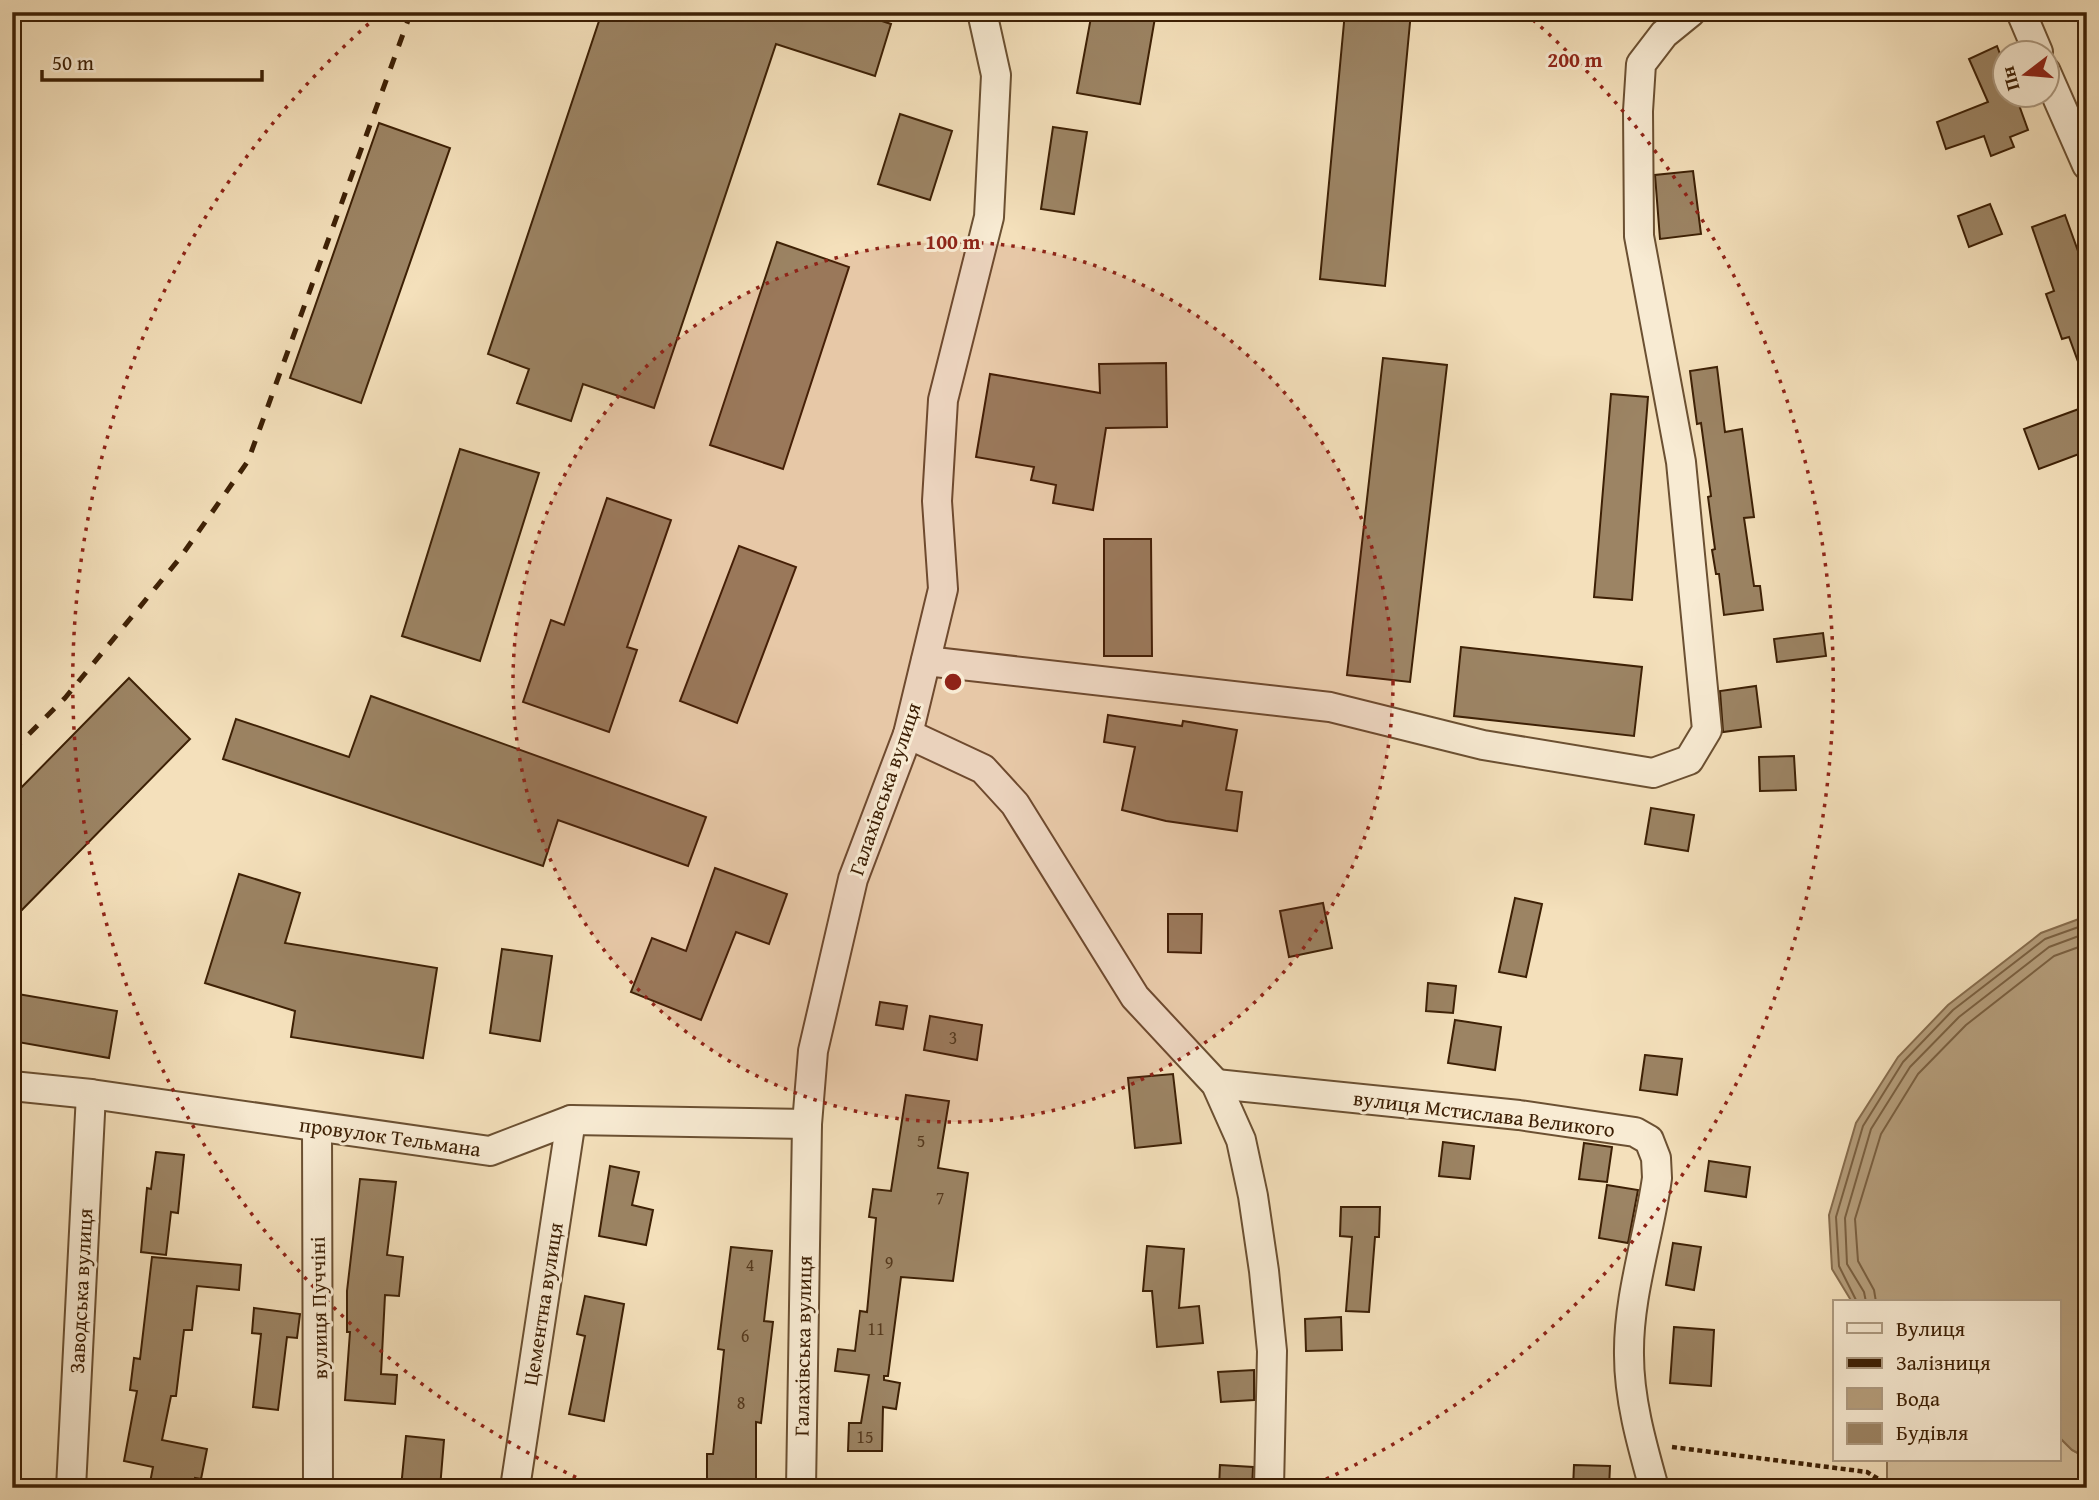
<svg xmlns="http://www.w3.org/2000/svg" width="2099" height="1500" viewBox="0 0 2099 1500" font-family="'Gentium Book Plus',serif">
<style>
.green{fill:#d5bf9c;stroke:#897050;stroke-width:2}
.water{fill:#b69f7d;stroke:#866c4d;stroke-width:2}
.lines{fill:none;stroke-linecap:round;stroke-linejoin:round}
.shore{stroke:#7a6041;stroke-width:2}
.building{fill:#9c8464;stroke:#3d2005;stroke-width:2}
.minor-casing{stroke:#6b5032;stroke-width:32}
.path{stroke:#3d2005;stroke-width:4.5;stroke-dasharray:5 3.5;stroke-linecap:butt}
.minor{stroke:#f8ebd3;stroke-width:28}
.rail{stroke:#3d2005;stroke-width:5;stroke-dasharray:12 12;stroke-linecap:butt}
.ring{fill:none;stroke:#8f2418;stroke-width:3.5;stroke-dasharray:3.5 7}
.labels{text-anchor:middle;stroke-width:6;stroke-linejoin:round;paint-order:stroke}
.number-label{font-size:18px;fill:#55391d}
.street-label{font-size:21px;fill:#3d2005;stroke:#f8ebd3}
.centre{fill:#8f2418;stroke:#f8ebd3;stroke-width:3.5}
.ring-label{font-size:21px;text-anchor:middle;font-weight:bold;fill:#8f2418;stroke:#f8ebd3;stroke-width:6;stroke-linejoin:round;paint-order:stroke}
</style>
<rect width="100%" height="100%" fill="#f4e0bb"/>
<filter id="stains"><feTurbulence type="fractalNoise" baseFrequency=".00286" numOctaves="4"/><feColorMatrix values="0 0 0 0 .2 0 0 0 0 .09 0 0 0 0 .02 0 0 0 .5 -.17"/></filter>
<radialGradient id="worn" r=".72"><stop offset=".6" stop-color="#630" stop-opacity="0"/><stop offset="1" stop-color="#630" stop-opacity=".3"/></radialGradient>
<!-- green -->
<path class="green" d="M 2059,1437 L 2072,1450 L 2087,1458 L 2087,1488 L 1887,1488 L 1887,1460 L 2059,1460 Z"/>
<!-- water -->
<path class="water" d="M 2087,916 L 2087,1458 L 2072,1450 L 2059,1437 L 2059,1302 L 1852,1302 L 1832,1269 L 1829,1215 L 1856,1123 L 1898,1057 L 1948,1005 L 2041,933 Z"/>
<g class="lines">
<!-- shore -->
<g class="shore">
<path d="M 1857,1302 L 1839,1266 L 1836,1217 L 1863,1126 L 1903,1062 L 1953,1010 L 2045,939 L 2087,924"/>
<path d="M 1866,1302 L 1864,1292 L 1847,1264 L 1845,1218 L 1871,1129 L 1910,1067 L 1959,1017 L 2049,947 L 2087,933"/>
<path d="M 1876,1302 L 1874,1290 L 1858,1261 L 1855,1219 L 1881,1134 L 1918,1074 L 1966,1025 L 2054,956 L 2087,944"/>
</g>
</g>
<!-- building -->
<g class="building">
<path d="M 602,12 L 855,12 L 891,24 L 875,76 L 776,44 L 654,408 L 583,384 L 571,421 L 517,403 L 529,369 L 488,354 Z"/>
<path d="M 1092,12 L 1156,12 L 1140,104 L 1077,93 Z"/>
<path d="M 1345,12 L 1411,12 L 1385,286 L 1320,279 Z"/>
<path d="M 1997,46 L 2005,67 L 2005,94 L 2015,94 L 2028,130 L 2010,137 L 2014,147 L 1991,156 L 1984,136 L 1946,149 L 1937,122 L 1988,102 L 1969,59 Z"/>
<path d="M 900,114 L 952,131 L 930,200 L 878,184 Z"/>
<path d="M 379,123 L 450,148 L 361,403 L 290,378 Z"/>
<path d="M 1053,127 L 1087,132 L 1074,214 L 1041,209 Z"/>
<path d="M 1693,171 L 1701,234 L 1660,239 L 1655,175 Z"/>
<path d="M 1990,204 L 2002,234 L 1969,247 L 1958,216 Z"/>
<path d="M 2065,215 L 2087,276 L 2087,378 L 2084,378 L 2069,337 L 2062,339 L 2046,294 L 2054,291 L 2032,227 Z"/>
<path d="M 777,242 L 849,267 L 783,469 L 710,445 Z"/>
<path d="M 1383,358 L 1447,365 L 1410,682 L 1347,675 Z"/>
<path d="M 1166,363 L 1167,427 L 1106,428 L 1093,510 L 1053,503 L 1056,485 L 1031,480 L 1034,467 L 976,457 L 990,374 L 1100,393 L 1099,364 Z"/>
<path d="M 1717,367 L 1725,432 L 1742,429 L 1754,517 L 1744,518 L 1754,586 L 1760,586 L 1763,610 L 1724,615 L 1719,574 L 1716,574 L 1712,550 L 1715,549 L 1708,497 L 1711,496 L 1701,423 L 1697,424 L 1690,371 Z"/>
<path d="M 1611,394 L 1648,397 L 1632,600 L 1594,597 Z"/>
<path d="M 2087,406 L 2087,451 L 2039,469 L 2024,429 Z"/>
<path d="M 460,449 L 539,473 L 480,661 L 402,636 Z"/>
<path d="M 607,498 L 671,520 L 627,647 L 637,650 L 609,732 L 523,702 L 551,620 L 564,625 Z"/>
<path d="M 1104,539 L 1151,539 L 1152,656 L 1104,656 Z"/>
<path d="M 739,546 L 796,567 L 737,723 L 680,701 Z"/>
<path d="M 1823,633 L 1826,656 L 1777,662 L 1774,639 Z"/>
<path d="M 1461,647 L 1642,667 L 1634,736 L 1454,716 Z"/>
<path d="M 129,678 L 190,739 L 12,920 L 12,797 Z"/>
<path d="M 1756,686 L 1761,727 L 1723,732 L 1720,691 Z"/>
<path d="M 371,696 L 706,817 L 688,866 L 558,820 L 543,866 L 223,759 L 236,719 L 349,757 Z"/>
<path d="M 1108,715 L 1182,726 L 1183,721 L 1237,730 L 1226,790 L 1242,792 L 1237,831 L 1166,821 L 1122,810 L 1135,747 L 1104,742 Z"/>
<path d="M 1794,756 L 1796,790 L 1760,791 L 1759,757 Z"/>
<path d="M 1651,808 L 1694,815 L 1688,851 L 1645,844 Z"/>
<path d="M 715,868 L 787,894 L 769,944 L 736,932 L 701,1020 L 631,992 L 652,938 L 686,951 Z"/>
<path d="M 239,874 L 300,893 L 285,943 L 437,968 L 423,1058 L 291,1037 L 295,1011 L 205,983 Z"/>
<path d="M 1515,898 L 1542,904 L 1526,977 L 1499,972 Z"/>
<path d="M 1323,903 L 1332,948 L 1289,957 L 1280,911 Z"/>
<path d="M 1168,914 L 1202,914 L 1201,953 L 1168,952 Z"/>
<path d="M 502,949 L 552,956 L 540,1041 L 490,1033 Z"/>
<path d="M 1428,983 L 1456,986 L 1453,1013 L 1426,1011 Z"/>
<path d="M 12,993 L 117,1011 L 109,1058 L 12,1041 Z"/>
<path d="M 880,1002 L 907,1006 L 903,1029 L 876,1025 Z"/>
<path d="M 930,1016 L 982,1025 L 977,1060 L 924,1050 Z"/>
<path d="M 1455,1020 L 1501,1027 L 1495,1070 L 1448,1063 Z"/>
<path d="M 1645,1055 L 1682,1059 L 1677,1095 L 1640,1090 Z"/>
<path d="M 1173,1074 L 1181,1143 L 1135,1148 L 1128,1078 Z"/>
<path d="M 906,1095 L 949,1101 L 938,1168 L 968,1173 L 953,1281 L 901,1277 L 888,1376 L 884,1376 L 884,1380 L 900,1383 L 896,1409 L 883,1407 L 882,1451 L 848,1451 L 849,1423 L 861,1423 L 869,1375 L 835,1371 L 838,1349 L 855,1351 L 860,1311 L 867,1312 L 876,1218 L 869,1217 L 873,1189 L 891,1191 Z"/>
<path d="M 1443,1142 L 1474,1146 L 1470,1179 L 1439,1176 Z"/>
<path d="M 1584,1143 L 1612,1147 L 1607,1182 L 1579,1179 Z"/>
<path d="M 156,1152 L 184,1155 L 178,1213 L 171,1212 L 166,1255 L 141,1252 L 147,1188 L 151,1189 Z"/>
<path d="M 1709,1161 L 1750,1167 L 1746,1197 L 1705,1191 Z"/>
<path d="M 610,1166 L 639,1172 L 632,1205 L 653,1210 L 646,1245 L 599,1236 Z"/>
<path d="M 360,1179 L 396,1182 L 387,1255 L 403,1257 L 399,1296 L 385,1295 L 381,1374 L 397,1375 L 395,1404 L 345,1400 L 350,1332 L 347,1332 L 347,1291 Z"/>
<path d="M 1607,1185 L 1638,1190 L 1628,1243 L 1599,1238 Z"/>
<path d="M 1341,1207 L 1380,1207 L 1379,1237 L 1375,1237 L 1369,1312 L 1346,1311 L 1352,1237 L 1340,1236 Z"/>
<path d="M 1673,1243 L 1701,1247 L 1694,1290 L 1666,1285 Z"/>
<path d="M 1147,1246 L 1184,1249 L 1179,1308 L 1199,1306 L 1203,1343 L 1157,1347 L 1152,1291 L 1143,1291 Z"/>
<path d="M 731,1247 L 772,1251 L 764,1321 L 773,1322 L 761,1423 L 756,1422 L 756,1488 L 707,1488 L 707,1454 L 713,1454 L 724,1350 L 718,1349 Z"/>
<path d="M 152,1257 L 241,1265 L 239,1290 L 197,1286 L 192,1330 L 184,1330 L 176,1396 L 171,1396 L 162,1440 L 207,1449 L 201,1479 L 195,1478 L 193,1488 L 149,1488 L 153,1467 L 124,1461 L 137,1391 L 130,1390 L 134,1358 L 140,1359 Z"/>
<path d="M 585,1296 L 624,1304 L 604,1421 L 569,1414 L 585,1336 L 577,1334 Z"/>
<path d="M 254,1308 L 300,1314 L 297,1338 L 287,1337 L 278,1410 L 253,1407 L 261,1334 L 252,1333 Z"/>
<path d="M 1341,1317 L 1342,1350 L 1306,1351 L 1305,1319 Z"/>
<path d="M 1674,1327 L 1714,1330 L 1711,1386 L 1670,1383 Z"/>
<path d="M 1254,1370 L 1254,1400 L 1221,1402 L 1218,1372 Z"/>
<path d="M 406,1436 L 444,1440 L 440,1488 L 401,1488 Z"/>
<path d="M 1220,1465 L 1253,1467 L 1252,1488 L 1219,1488 Z"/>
<path d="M 1574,1465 L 1610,1466 L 1609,1488 L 1573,1488 Z"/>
</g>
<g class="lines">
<defs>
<g id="minor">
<path d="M 2021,12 L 2038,52"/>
<path d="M 2046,72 L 2087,165"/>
<path d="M 926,661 L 1330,707 L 1483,745 L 1653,773 L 1689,760 L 1707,730 L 1681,462 L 1639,236 L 1638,111 L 1641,64 L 1664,34 L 1691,12"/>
<path d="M 908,734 L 983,769 L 1015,804 L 1135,997 L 1216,1084 L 1241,1140 L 1253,1196 L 1264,1271 L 1272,1351 L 1269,1488"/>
<path d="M 1216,1084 L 1519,1115 L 1635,1132 L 1649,1140 L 1656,1158 L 1657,1178 C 1649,1236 1628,1296 1629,1355 C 1629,1400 1642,1445 1654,1488"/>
<path d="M 12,1086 L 91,1094 L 490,1151 L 571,1120 L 807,1124"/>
<path d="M 317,1128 L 318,1488"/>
<path d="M 71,1488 L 91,1094"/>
<path d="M 515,1488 L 571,1120"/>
<path d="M 801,1488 L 807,1124 L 813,1051 L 853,879 L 908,734 L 943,589 L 937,501 L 943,400 L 989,217 L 996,75 L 982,12"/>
</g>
</defs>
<!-- minor casing -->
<use href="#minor" class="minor-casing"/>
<!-- path -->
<path class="path" d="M 1672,1447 L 1867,1472 L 1893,1488"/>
<!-- minor -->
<use href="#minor" class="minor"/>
<!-- rail -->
<path class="rail" d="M 12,751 L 65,698 L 180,558 L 248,461 L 411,12"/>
</g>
<!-- distance rings -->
<circle cx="953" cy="682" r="440" fill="#8f2418" fill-opacity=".12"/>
<g class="ring">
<circle cx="953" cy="682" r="440"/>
<path d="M595 1486A880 880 0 0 1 381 13M1525 13A880 880 0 0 1 1311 1486"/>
</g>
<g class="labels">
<!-- number labels -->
<g class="number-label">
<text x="953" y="1044">3</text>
<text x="921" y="1147">5</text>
<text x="940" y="1204">7</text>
<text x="889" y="1269">9</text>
<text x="750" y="1271">4</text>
<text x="876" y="1335">11</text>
<text x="745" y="1342">6</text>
<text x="741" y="1409">8</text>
<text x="865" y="1443">15</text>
</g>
<!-- street labels -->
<g class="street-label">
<text transform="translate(885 789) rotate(-71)" y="7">Галахівська вулиця</text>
<text transform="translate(1484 1114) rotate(7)" y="7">вулиця Мстислава Великого</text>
<text transform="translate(390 1137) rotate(8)" y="7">провулок Тельмана</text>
<text transform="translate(81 1291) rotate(-87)" y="7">Заводська вулиця</text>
<text transform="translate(543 1304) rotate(-81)" y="7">Цементна вулиця</text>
<text transform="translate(319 1308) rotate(-91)" y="7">вулиця Пуччіні</text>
<text transform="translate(803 1346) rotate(-89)" y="7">Галахівська вулиця</text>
</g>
</g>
<circle cx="953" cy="682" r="10" class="centre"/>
<g class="ring-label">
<text x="1575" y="67">200 m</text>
<text x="953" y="249">100 m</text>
</g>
<!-- margin -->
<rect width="2099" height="1500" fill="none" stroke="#f4e0bb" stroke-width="42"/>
<rect x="14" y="14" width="2071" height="1472" fill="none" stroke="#3d2005" stroke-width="3.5"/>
<rect x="21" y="21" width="2057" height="1458" fill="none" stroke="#3d2005" stroke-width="2"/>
<!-- legend -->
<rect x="1833" y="1300" width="228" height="161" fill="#f8ebd3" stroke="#ad9a81" stroke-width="2"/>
<rect x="1847" y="1323" width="35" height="10" fill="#f8ebd3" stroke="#ad9a81" stroke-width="2"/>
<text x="1896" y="1336" font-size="21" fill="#3d2005">Вулиця</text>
<rect x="1847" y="1358" width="35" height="10" fill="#3d2005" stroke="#ad9a81" stroke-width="2"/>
<text x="1896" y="1370" font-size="21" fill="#3d2005">Залізниця</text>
<rect x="1847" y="1388" width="35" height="21" fill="#b69f7d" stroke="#ad9a81" stroke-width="2"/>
<text x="1896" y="1406" font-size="21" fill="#3d2005">Вода</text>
<rect x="1847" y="1423" width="35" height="21" fill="#9c8464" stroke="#ad9a81" stroke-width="2"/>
<text x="1896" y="1440" font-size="21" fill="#3d2005">Будівля</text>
<!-- north arrow -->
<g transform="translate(2026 74) rotate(254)"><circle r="33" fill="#f8ebd3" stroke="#ad9a81" stroke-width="2"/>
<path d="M0-5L12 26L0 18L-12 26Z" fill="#8f2418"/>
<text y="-10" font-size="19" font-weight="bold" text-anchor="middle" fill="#3d2005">Пн</text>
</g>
<!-- scale -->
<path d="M42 70v10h220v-10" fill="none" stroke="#3d2005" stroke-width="3.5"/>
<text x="52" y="70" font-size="21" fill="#3d2005" stroke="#f8ebd3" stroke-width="5" paint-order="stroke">50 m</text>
<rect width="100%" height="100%" filter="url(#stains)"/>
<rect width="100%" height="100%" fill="url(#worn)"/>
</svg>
